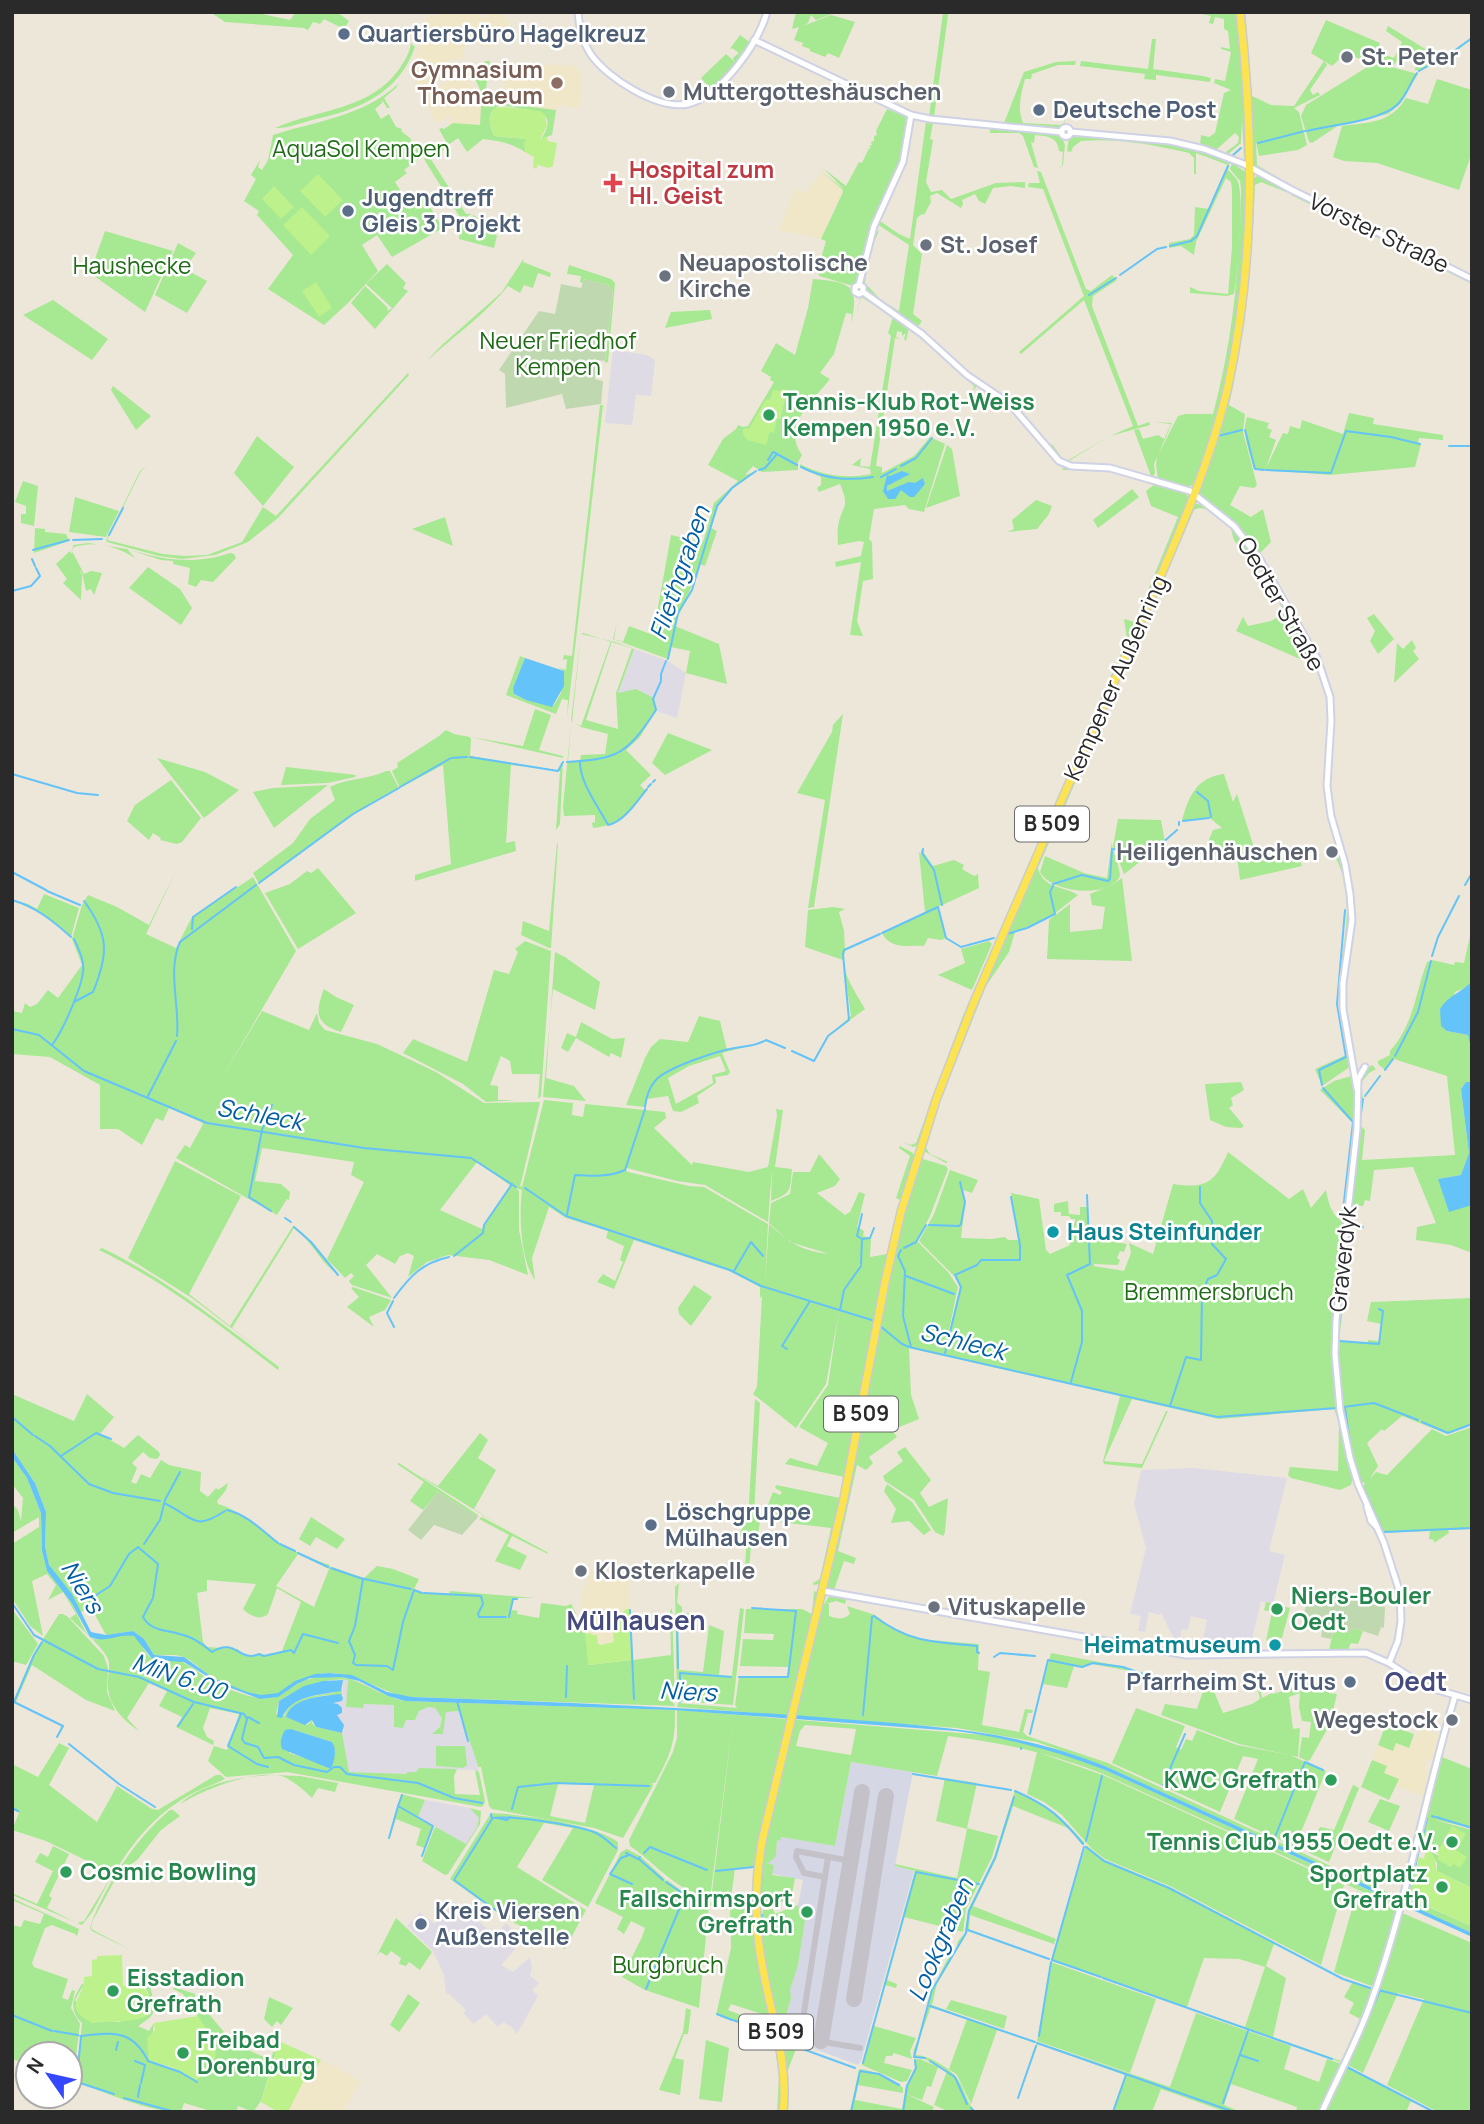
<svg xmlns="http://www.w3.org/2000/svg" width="1484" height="2124" viewBox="0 0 1484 2124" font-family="Manrope,sans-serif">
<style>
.industrial{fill:#dfdbe5}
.education{fill:#f0e7c8}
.airport{fill:#d6d7e5}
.green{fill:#a7e892;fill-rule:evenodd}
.cemetery{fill:#c0d8b0}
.pitch{fill:#bdf18c}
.water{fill:#64c3f8}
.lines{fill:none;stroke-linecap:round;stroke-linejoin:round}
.stream{stroke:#64c3f8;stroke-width:2}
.taxiway{stroke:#c4c2c8;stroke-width:6}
.runway{stroke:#c4c2c8;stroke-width:16}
.secondary-casing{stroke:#cfd1e4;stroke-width:9}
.primary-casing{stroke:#ccc;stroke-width:10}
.secondary{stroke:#fff;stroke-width:5}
.primary{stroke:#fce450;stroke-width:7}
.service-dot{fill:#5c6f8a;stroke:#fff;stroke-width:2.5}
.worship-dot{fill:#6b7280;stroke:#fff;stroke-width:2.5}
.education-dot{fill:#8d6e63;stroke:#fff;stroke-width:2.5}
.health-dot{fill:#e0444e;stroke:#fff;stroke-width:2.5}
.leisure-dot{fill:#2e9e5b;stroke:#fff;stroke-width:2.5}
.culture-dot{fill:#0f9aa8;stroke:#fff;stroke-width:2.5}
.labels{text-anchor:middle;stroke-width:5;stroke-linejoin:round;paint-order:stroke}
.shield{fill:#fff;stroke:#6a6a6a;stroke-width:2}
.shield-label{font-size:21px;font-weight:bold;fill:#2a2a2a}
.service-label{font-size:23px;font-weight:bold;fill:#4e5e75;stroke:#fff;text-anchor:start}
.worship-label{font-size:23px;font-weight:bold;fill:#5b616d;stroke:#fff;text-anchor:start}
.education-label{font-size:23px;font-weight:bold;fill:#785e54;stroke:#fff;text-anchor:end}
.park-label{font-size:23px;fill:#1e6c14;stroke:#fff}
.health-label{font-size:23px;font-weight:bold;fill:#be3a42;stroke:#fff;text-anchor:start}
.street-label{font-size:23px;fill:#2a2a2a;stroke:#fff}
.leisure-label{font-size:23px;font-weight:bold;fill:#27864d;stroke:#fff;text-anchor:start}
.culture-label{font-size:23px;font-weight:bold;fill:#0d838f;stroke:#fff;text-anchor:start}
.water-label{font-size:24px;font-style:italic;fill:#025ea5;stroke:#fff}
.quarter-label{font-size:26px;font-weight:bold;fill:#464b7e;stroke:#fff}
</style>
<rect width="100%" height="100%" fill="#ede7da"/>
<!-- industrial -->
<g class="industrial">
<path d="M 613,350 L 647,355 L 655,360 L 651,396 L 636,395 L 632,425 L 605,423 Z"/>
<path d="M 634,649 L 668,661 L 686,673 L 677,718 L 656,711 L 657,709 L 618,693 Z"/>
<path d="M 1194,1468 L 1287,1478 L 1269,1551 L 1285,1555 L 1273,1604 L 1261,1601 L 1249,1652 L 1198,1653 L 1198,1643 L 1202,1643 L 1207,1620 L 1191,1616 L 1188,1630 L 1182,1629 L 1180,1639 L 1175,1641 L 1161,1613 L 1159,1615 L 1149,1612 L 1145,1632 L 1138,1631 L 1141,1616 L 1130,1614 L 1146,1548 L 1134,1504 L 1140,1474 L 1142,1470 Z"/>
<path d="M 342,1679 L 348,1680 L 346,1707 L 363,1707 L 364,1704 L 395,1705 L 394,1727 L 406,1720 L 415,1720 L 419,1710 L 428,1707 L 435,1708 L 440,1713 L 442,1718 L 440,1727 L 435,1732 L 443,1734 L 446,1712 L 460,1711 L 465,1734 L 473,1745 L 479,1772 L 475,1770 L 419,1768 L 416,1772 L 407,1774 L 349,1772 L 341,1737 L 344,1729 L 335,1714 L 342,1708 L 338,1704 L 332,1703 L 339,1702 L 343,1698 Z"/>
<path d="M 425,1800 L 470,1808 L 479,1818 L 477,1827 L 466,1845 L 418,1817 Z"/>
<path d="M 456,1902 L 495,1935 L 506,1923 L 511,1928 L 504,1938 L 518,1946 L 501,1965 L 513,1972 L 530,1957 L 532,1968 L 530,1975 L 539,1983 L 532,1990 L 538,1996 L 517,2034 L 510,2025 L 508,2026 L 504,2022 L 498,2027 L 486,2014 L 474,2024 L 463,2013 L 466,2010 L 448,1993 L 446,1994 L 444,1975 L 433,1951 L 407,1926 L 420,1912 L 435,1924 L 439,1908 L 442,1912 L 446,1909 L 447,1910 Z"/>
</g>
<!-- education -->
<g class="education">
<path d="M 436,12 L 481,12 L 480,16 L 485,18 L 487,12 L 498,12 L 511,22 L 490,48 L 467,40 L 469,24 L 461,23 L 457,39 L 466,42 L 462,60 L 450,59 L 448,71 L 449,74 L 446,78 L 420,90 L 408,71 L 420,44 L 427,14 L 435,16 Z"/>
<path d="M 507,62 L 576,66 L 582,74 L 580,109 L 558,105 L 556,110 L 502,102 Z"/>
<path d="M 465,74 L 471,82 L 481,105 L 480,125 L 453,123 L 450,125 L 448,121 L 451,119 L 449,115 L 436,124 L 422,94 Z"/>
<path d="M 822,171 L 842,189 L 843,192 L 830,216 L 822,239 L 779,230 L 795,188 L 806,192 Z"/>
<path d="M 588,1569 L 630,1577 L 629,1593 L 631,1609 L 625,1609 L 614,1642 L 601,1645 L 591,1633 L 585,1634 L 584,1620 L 582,1619 L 580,1601 L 590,1572 Z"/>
<path d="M 1420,1727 L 1442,1736 L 1436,1762 L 1426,1759 L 1427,1773 L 1431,1781 L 1427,1797 L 1396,1786 L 1399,1779 L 1384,1773 L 1372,1760 L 1378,1745 L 1392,1751 L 1396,1743 L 1409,1748 Z"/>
<path d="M 321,2060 L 342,2070 L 338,2078 L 343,2071 L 360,2081 L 344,2112 L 288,2112 L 305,2078 L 311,2075 L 315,2067 L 318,2067 Z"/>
</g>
<!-- airport -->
<path class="airport" d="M 851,1762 L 913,1772 L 895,1866 L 914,1871 L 861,2061 L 858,2065 L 785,2038 L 784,2023 L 791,1998 L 790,1990 L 798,1965 L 806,1914 L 799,1912 L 798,1905 L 803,1880 L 772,1874 L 766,1864 L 776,1854 L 777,1840 L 781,1837 L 835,1846 Z"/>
<!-- green -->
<g class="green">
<path d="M 210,12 L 262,14 L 290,20 L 296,12 L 337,12 L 349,21 L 344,29 L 324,19 L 320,24 L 313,22 L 308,30 L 304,28 L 225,22 Z"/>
<path d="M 796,12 L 837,12 L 816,20 L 811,15 L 808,23 L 803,26 L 831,15 L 855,22 L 839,58 L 828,53 L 825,57 L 810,51 L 810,49 L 802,46 L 803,43 L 794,40 L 799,27 L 792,29 Z"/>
<path d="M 1194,12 L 1239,12 L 1243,60 L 1247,147 L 1244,160 L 1242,120 L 1241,143 L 1227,155 L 1226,152 L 1238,143 L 1239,137 L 1235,133 L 1216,150 L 1200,146 L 1201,135 L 1209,137 L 1215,133 L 1224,93 L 1231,90 L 1214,83 L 1215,79 L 1225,81 L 1231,52 L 1221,49 L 1221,47 L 1230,49 L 1228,31 L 1224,29 L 1224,19 L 1215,17 L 1213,24 L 1209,23 L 1211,16 Z"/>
<path d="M 1242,12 L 1245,12 L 1252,96 L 1271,105 L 1294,106 L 1324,61 L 1327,65 L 1310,90 L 1313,95 L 1318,92 L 1320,95 L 1294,108 L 1299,112 L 1307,145 L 1298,150 L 1259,156 L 1256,142 L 1257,165 L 1289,184 L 1290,188 L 1252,167 Z"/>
<path d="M 943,13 L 948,14 L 947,23 L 934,117 L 929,116 Z"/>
<path d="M 1326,20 L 1380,43 L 1376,53 L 1369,63 L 1353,56 L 1348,51 L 1332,66 L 1311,53 Z"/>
<path d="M 1388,26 L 1440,58 L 1454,51 L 1472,37 L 1472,39 L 1455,52 L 1420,71 L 1415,70 L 1417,55 L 1402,55 L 1401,61 L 1397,61 L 1393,66 L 1381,61 L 1383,61 L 1385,55 L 1394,58 L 1402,42 L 1386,31 Z"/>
<path d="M 740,35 L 751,43 L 729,73 L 711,89 L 701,78 L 726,54 L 734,61 L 733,58 L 739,53 L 732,48 L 729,50 Z"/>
<path d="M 1152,39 L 1156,39 L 1153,69 L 1203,76 L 1211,78 L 1210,82 L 1156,75 L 1156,80 L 1144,79 L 1145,74 L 1080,66 L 1081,61 L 1148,69 Z"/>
<path d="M 411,43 L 415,47 C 398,95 357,110 312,120 C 301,123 286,129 275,128 C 317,109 370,111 400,68 C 405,60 410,52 411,43 Z"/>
<path d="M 486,61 L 490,61 L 485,95 L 502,96 L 502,101 L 507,104 L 556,110 L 552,135 L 541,139 C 556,117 544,111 522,109 C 514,108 501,103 494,109 C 486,117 491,128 494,136 L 526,139 L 525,152 C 512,143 499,141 483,139 L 467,152 L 458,138 L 448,145 L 439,129 L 442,128 L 444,129 L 453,123 L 480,125 L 481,106 L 478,99 L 483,96 L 476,81 L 468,73 Z"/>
<path d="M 1076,61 L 1075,65 L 1058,65 L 1032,74 L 1031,79 L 1025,79 C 1021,94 1017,108 1023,123 L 1061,125 L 1064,123 L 1064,118 L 1065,126 L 1062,129 L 979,121 L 1004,123 L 1024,72 L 1056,62 Z"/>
<path d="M 1380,64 L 1418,74 L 1400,104 L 1388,114 L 1339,125 L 1312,143 L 1309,142 L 1301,116 L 1306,105 L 1369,66 Z"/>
<path d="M 1437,79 L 1472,90 L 1472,152 L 1459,190 L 1377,163 L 1344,161 L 1333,157 L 1342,126 C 1369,122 1390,124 1406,98 L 1428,104 Z"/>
<path d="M 398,84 L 396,88 L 384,98 L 390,108 L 387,108 L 382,100 L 382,103 L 375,109 L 381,119 L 389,114 L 396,127 L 402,129 L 401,131 L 410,138 L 414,146 L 416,145 L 421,157 L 404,170 L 407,173 L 395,182 L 407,201 L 421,192 L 443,228 L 392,257 L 377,235 L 362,245 L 378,271 L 348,303 L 324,325 L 268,289 L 293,255 L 257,215 L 259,211 L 244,201 L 256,179 L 251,175 L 260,160 L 258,167 L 262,170 L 268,160 L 273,135 C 316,121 364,116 398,84 Z"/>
<path d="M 887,109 L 906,117 C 915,154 885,191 872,224 C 865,243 862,263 857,283 L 850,285 L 819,276 L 818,269 L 826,241 L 821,239 L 843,192 L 842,189 L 820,170 L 845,190 L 823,168 L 846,186 L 859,162 L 862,163 L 868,150 L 870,151 L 868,149 L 871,148 L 869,146 L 872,145 L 871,142 L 874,141 L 874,136 L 877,135 L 876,131 Z"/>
<path d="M 926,121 L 1051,132 L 1061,135 L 1065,145 L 1063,165 L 1058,169 L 1062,165 L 1063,152 L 1059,151 C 1058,137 1047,136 1035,135 L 1034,143 L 1031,142 L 1038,168 L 1034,167 L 1023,136 L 1019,133 L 990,133 L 990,129 L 933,123 L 930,139 L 933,140 L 926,182 L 931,192 L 942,190 L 951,199 L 996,183 L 1025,182 L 1025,188 L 1011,186 L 993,188 L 985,204 L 979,201 L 975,194 L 962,200 L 963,204 L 961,208 L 937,193 L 930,196 L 931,202 L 924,215 L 922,214 L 917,218 L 913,245 L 922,254 L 913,314 L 922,321 L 917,328 L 956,363 L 903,318 L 869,294 L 862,283 L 865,260 L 873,233 L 879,231 L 869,254 L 865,283 L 881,300 L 899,311 L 909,245 L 877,224 L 880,221 L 899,234 L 910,239 Z"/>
<path d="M 1073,135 C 1125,138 1183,138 1230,162 L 1228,170 C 1232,174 1236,177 1238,182 C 1244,198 1238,276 1234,294 L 1227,296 L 1190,293 L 1190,287 L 1199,291 L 1228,294 L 1232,248 L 1232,189 L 1231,182 L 1226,178 L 1196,242 L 1194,255 L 1181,246 L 1169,248 L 1169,243 L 1190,239 L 1194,235 L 1195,207 L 1209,209 L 1228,165 L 1196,153 L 1196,174 L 1194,174 L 1194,158 L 1189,153 C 1155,145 1116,138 1081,141 L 1073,147 L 1071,152 L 1067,151 L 1069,137 Z"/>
<path d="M 443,144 L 445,149 L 430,158 L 466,214 L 472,214 L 461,219 L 424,159 Z"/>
<path d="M 1232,163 L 1247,173 C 1246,261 1240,350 1212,434 C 1207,451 1202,469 1193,484 L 1188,488 L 1158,479 L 1156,465 L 1157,457 L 1154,464 L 1155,473 L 1152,478 L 1108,466 L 1074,465 L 1061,461 L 1049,447 L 1052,444 L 1065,462 L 1108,437 L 1067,462 L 1108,465 L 1151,476 L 1134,430 L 1139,429 L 1143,439 L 1158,435 L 1164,439 L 1171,424 L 1153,422 L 1172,423 L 1158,455 L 1178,416 L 1185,414 L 1213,414 C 1233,340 1240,265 1241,188 L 1240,181 L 1230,169 Z"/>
<path d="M 1037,171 L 1041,172 L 1086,289 L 1091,291 L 1112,275 L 1117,280 L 1093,296 L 1092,306 L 1138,426 L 1149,422 L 1150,425 L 1110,436 L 1133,426 L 1084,300 L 1021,354 L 1019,352 L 1084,296 L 1043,189 L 1028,187 L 1029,183 L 1040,183 Z"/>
<path d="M 1257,176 L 1288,190 L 1286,192 L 1261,182 L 1255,185 C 1252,260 1245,332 1229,405 L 1245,414 L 1243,432 L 1257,485 L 1254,488 L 1240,486 L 1230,505 L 1251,517 L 1263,509 L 1271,542 L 1259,554 L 1241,531 L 1198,494 L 1232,376 L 1253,179 Z"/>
<path d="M 1293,193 L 1472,280 L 1472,284 L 1291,195 Z"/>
<path d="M 474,215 L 497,236 L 494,248 L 459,239 L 460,222 Z"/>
<path d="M 105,231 L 173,251 L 145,312 L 90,273 Z"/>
<path d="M 178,243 L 196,253 L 185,269 L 207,281 L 187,313 L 155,295 Z"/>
<path d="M 524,258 L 523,262 L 551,273 L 550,277 L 538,273 L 533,288 L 524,285 L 520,293 L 508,286 C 480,321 441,344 411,377 L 443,344 L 502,292 Z"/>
<path d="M 387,264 L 406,283 L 403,288 L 408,291 L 375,329 L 351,303 L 365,286 L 387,307 L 388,311 L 392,308 L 366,284 Z"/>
<path d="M 569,265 L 611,279 L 615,283 L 608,362 L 605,363 L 613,292 L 608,285 L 584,279 L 583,283 L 580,282 L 581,276 L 567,274 Z"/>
<path d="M 813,279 C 853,282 859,286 851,325 L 852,314 L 846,313 L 834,354 L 820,373 L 830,379 C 813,401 781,426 802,455 L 798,462 L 798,470 L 762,472 L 753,466 L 745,475 L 757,471 L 733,488 L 720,502 L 711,528 L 717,531 L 705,566 L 700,564 C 693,586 682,605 675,626 L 719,644 L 727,684 L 686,673 L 690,651 L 671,647 L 668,659 L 613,639 L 617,622 L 614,639 L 623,642 L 629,626 L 653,635 L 671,535 L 703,542 L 714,503 L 738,481 L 708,465 L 723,439 L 736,429 L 738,425 L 743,427 L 748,426 L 774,382 L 770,380 L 771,377 L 761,371 L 776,343 L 795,355 L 808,308 ZM 787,390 L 780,419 L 777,419 L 770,432 L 743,434 L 744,429 L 750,428 C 759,412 768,395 787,390 Z"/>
<path d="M 861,295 L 915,331 L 977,386 L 973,391 L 974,386 L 909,328 L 906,341 L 904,339 L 906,333 L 902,336 L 902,332 L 897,331 L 896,337 L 901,339 L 895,338 L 876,466 L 882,467 L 882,473 L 914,456 L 930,437 L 945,444 L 924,512 L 909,509 L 905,505 L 874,509 L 869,539 L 872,542 L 873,579 L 863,581 L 857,621 L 863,636 L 850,635 L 861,562 L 836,567 L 835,562 L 861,556 L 864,542 L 859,541 L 838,545 C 838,539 837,533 838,527 C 841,505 851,510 840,484 L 819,492 L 817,488 L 821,485 L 821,477 L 800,467 L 800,464 C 824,476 845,479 871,474 L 870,469 L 852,465 L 861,458 L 860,466 L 870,467 L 891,336 L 888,333 L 893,317 L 861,297 L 856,316 Z"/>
<path d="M 53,300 L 108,339 L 92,360 L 23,315 Z"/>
<path d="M 710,310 L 712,319 L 665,328 L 671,312 Z"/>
<path d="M 408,373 L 409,375 L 278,518 L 248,542 L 215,555 L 182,559 L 159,556 L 107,542 L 106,540 L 140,471 L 147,465 L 141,471 L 107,540 L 163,554 L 185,556 L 207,555 L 242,542 L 263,507 L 276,516 Z"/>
<path d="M 113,386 L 151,416 L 136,430 L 111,390 Z"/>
<path d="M 600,405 L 603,405 L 567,718 L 568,700 L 562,699 L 556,714 L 506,695 L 520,656 L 525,658 L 513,688 L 515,695 L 526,700 L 554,705 L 561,693 L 563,670 L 557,667 L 566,670 L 567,659 L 563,660 L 564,655 L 572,656 Z"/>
<path d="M 1349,413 L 1374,418 L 1373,424 L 1443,435 L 1443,440 L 1419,438 L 1418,443 L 1421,444 L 1415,467 L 1330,475 L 1254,469 C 1250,453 1241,433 1247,417 L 1269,423 L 1267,428 L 1272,430 L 1269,437 L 1276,440 L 1266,468 L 1283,433 L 1288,434 L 1290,426 L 1300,429 L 1302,420 L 1343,434 Z"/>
<path d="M 257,436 L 294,467 L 263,506 L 234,473 Z"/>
<path d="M 947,445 L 952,449 L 960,496 L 926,508 Z"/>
<path d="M 1065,466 L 1107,468 L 1177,489 L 1187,495 L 1189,500 L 942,1077 L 918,1145 L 913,1147 L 903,1142 L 911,1145 L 916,1143 L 962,1018 L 1127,639 L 1124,619 L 1135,622 L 1178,517 L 1151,506 L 1146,491 L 1155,484 L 1110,470 L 1062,470 Z"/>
<path d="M 23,481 L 38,486 L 34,526 L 21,523 L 21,514 L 26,514 L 26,506 L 15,502 Z"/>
<path d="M 1132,489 L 1139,497 L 1098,528 L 1093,520 Z"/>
<path d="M 75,497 L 119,511 L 106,537 L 69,532 Z"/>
<path d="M 1036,500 L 1052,506 L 1049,514 L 1037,529 L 1007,532 L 1014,529 L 1012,520 Z"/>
<path d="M 1196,504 C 1236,502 1312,647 1325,683 L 1322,684 L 1313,660 L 1309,663 L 1236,631 L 1243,617 L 1248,626 L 1271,621 L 1285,613 C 1275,596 1268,575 1256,560 C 1251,555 1242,549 1236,543 C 1232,538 1233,532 1230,528 C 1223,518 1204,503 1194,510 L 1038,868 C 1043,889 1064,886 1078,895 L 1053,915 L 1015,932 L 1009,952 L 986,986 L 942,1096 L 926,1148 L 930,1154 L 948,1162 L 946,1163 L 922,1150 L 962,1035 L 1192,508 Z"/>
<path d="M 445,517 L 453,546 L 412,529 Z"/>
<path d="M 35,528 L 45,529 L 45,532 L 66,534 L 69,541 L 34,553 Z"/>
<path d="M 89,543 L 127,549 L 135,558 C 118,547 97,540 74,547 L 72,551 L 84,574 L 91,571 L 102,573 L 94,595 L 91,589 L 86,591 L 82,573 L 79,568 L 82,575 L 81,600 L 63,583 L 67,579 L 56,564 L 70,551 L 72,554 L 73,545 Z"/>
<path d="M 130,550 C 165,560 195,565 230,553 L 234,554 L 236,558 L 213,582 L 201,580 L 196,587 L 188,584 L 190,568 L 173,564 L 173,561 L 161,560 Z"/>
<path d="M 148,567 L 180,589 L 192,608 L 181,625 L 129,588 Z"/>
<path d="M 1374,614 L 1394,639 L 1378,654 L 1370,641 L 1375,631 L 1367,618 Z"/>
<path d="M 583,633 L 634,649 L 618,693 L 636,689 L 654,698 L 657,709 L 640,737 L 626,750 L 651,775 L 640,785 L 646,791 C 627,813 624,824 593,828 L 592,823 L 595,822 L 595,815 L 564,816 L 563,807 L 571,724 L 568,762 L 580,761 L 581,755 L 605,754 L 608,734 L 581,727 L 571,721 L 581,634 ZM 581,634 L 611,641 L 581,726 L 572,722 ZM 612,641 L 632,648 L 616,693 L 618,729 L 586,720 Z"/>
<path d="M 1412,640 L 1416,648 L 1413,651 L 1419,659 L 1394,683 L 1397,643 L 1403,649 Z"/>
<path d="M 535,709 L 551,715 L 539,750 L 563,756 L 563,758 L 471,737 L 523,746 Z"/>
<path d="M 843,714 L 814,907 L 808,908 L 825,800 L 797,793 L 832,732 L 833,725 Z"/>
<path d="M 446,730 L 454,734 L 470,737 L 471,739 L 470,756 L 555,770 L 558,770 L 563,761 L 560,824 L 556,830 L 560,771 L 511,765 L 506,843 L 515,841 L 516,851 L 415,881 L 415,875 L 451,864 L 443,765 L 400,788 L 392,771 L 398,767 L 397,763 L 439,736 Z"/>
<path d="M 668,733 L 712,750 L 665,775 L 652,763 Z"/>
<path d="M 157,758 L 205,772 L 239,790 L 204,818 Z"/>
<path d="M 286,767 L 356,775 L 355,777 L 328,783 L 281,785 Z"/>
<path d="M 386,771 L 390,771 L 399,788 L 353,815 L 259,884 L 253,873 L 293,843 L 310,819 L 335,800 L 330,787 C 347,778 367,780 386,771 Z"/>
<path d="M 1224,774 L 1233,802 L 1237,794 L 1256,854 L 1208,854 L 1208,842 L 1213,830 L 1222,828 L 1210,818 L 1182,821 C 1188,797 1197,777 1224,774 Z"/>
<path d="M 171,780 L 201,818 L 182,842 L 177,844 L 160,840 L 161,838 L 153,833 L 149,840 L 127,821 L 135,805 Z"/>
<path d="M 328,785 L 274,828 L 253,792 L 273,788 Z"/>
<path d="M 1118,819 L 1161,820 L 1165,842 L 1152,852 L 1148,852 L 1149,855 L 1124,874 L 1113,846 Z"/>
<path d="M 1112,841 C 1111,850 1123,872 1119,878 C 1106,899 1050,892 1040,872 L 1045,856 L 1084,873 L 1107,878 Z"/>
<path d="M 557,843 L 558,844 L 551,948 L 549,948 L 521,935 L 523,921 L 549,931 Z"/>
<path d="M 1336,848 L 1339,848 L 1342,856 L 1350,909 L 1342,1018 L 1351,1066 L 1322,1086 L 1315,1069 L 1346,1055 C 1340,1028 1337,1001 1340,973 C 1345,930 1356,890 1332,851 Z"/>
<path d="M 922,849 L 924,849 L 924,853 L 933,866 L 954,860 L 964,865 L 962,869 L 974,876 L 978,874 L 979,888 L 938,907 L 946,938 L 961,947 L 946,938 L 941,940 L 928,938 L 924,946 C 907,945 891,950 882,933 L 925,912 L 919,852 L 922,855 Z"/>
<path d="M 1237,856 L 1299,858 L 1302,866 L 1240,880 Z"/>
<path d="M 318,868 L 356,913 L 298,949 L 265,893 L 290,884 L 307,871 L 311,873 Z"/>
<path d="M 177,869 L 146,934 L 176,948 L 192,917 L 253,877 L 296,951 L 220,1081 L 262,1011 L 309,1030 L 317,1013 L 319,1023 L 325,1030 L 377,1044 L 392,1051 L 436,1072 L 484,1103 L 540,1102 L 522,1179 L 520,1186 L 522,1187 L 544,1100 L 573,1103 L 572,1115 L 583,1117 L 585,1104 L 665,1112 L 666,1118 L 654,1128 L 692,1165 L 693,1162 L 749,1172 L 768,1167 L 777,1116 L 776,1109 L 783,1110 L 775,1167 L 792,1169 C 790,1190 792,1193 771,1201 L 772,1168 L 768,1222 L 705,1185 L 677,1181 L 627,1168 L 626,1170 L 628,1172 L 689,1186 L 704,1187 L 768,1224 L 765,1284 L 769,1224 C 791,1244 800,1250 829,1254 L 790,1242 L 769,1223 L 771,1203 L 790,1194 L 793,1172 L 810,1172 L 819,1154 L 840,1179 L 835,1186 L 817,1193 L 845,1215 L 850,1212 L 859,1192 L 865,1194 L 857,1227 L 864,1231 L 863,1236 L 871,1238 L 870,1257 L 887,1254 L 900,1200 L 896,1198 L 910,1156 L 899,1148 L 900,1146 L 913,1153 L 915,1158 L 839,1518 L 820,1584 L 813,1585 L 813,1583 L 820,1579 L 831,1528 L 762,1520 L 773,1492 L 780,1495 L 782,1492 L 775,1488 L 776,1485 L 840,1498 L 844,1477 L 785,1464 L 790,1458 L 817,1466 L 828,1443 L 799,1427 L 828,1385 L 839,1311 L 826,1384 L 796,1428 L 753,1394 L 757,1387 L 762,1296 L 760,1298 L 760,1287 L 729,1271 L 634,1240 L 614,1289 L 597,1282 L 603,1274 L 615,1281 L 623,1262 L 620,1260 L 624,1246 L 606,1238 L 608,1231 L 566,1218 L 549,1207 L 532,1258 L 535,1280 C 520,1259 519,1215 522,1190 L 516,1188 L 519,1191 L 519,1230 L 528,1275 L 489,1260 L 448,1255 L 427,1262 L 408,1277 L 414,1256 L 408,1253 L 400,1256 L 395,1264 L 377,1254 L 366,1265 L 392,1298 L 352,1285 L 349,1281 L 354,1276 L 351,1273 L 345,1278 L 327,1259 L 364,1182 L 351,1175 L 354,1162 L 262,1148 L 255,1181 L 281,1184 L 290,1192 L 289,1200 L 287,1199 L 277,1215 L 176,1158 L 185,1145 L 190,1148 L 203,1124 L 201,1122 L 169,1108 L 163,1121 L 156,1118 L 142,1145 L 118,1129 L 100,1129 L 100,1085 L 50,1057 L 12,1054 L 12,1011 L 22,1013 L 25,1003 L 30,1007 L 37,1004 L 48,990 L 58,998 L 82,965 L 72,939 L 82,905 L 88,895 L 117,907 L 149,925 ZM 477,1162 L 511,1186 L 482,1229 L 440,1210 Z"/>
<path d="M 1122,878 L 1132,961 L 1047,959 L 1049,920 L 1070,904 L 1070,932 L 1102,929 L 1105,907 L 1092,905 L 1090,894 L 1112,885 Z"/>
<path d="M 44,894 L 79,908 L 71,937 C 52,921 36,908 12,900 L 28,904 L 37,909 Z"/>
<path d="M 833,907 L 845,909 L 839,912 L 844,931 L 845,950 L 880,934 L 845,951 C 839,971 856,992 865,1009 L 828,1036 L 827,1039 L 814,1061 L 828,1036 L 851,1016 L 843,960 L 805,947 L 808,910 Z"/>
<path d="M 1472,927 L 1472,981 L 1467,987 L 1455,992 L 1447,1031 L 1468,1035 L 1472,1056 L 1472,1082 L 1466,1082 L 1461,1089 L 1469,1153 L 1461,1175 L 1438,1179 L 1471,1203 L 1472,1253 L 1451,1245 L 1416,1240 L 1417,1227 L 1436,1223 L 1413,1167 L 1374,1170 L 1370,1201 L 1365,1200 L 1363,1206 L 1350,1205 L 1359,1078 L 1366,1069 L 1372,1065 L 1376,1069 L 1369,1073 L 1361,1083 L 1363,1099 L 1361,1126 L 1365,1130 L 1362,1160 L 1455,1155 L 1447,1076 L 1394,1059 L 1385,1070 L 1378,1064 L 1378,1061 L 1390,1055 L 1390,1051 C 1414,1024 1415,994 1427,962 L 1432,960 L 1454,965 L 1455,962 L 1464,963 Z"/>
<path d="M 525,941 L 551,951 L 541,1096 L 538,1099 L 540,1074 L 512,1074 L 510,1061 L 501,1056 L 490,1085 L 498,1086 L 498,1100 L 517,1100 L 486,1102 L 463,1084 L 403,1053 L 413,1039 L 467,1062 L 494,970 L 509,974 L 518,952 L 515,949 Z"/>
<path d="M 989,941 L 992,944 L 972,990 L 938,975 L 965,963 L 961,949 Z"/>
<path d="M 555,952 L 565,957 L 600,982 L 595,1010 L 553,989 L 550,1020 Z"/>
<path d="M 324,989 L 336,997 L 354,1005 L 341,1032 C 315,1024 315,1012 324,989 Z"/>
<path d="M 699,1016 L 720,1021 L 727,1050 C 740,1046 753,1047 766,1040 L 768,1041 L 722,1053 L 730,1072 L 728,1075 L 715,1077 L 716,1083 L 697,1096 L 699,1103 L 681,1112 L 673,1111 L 668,1096 L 647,1099 L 645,1107 L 626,1105 L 645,1058 L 651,1047 L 660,1039 L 688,1042 ZM 720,1056 L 726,1071 L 712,1075 L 713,1083 L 676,1104 L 668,1078 L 689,1066 Z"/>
<path d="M 550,1021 L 546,1078 L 574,1086 L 586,1101 L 543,1097 Z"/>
<path d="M 581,1022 L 612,1039 L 625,1038 L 621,1058 L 611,1053 L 609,1057 L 576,1038 L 568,1052 L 561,1048 L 567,1033 L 576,1037 Z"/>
<path d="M 1351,1076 C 1364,1097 1349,1190 1346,1219 L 1343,1219 L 1353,1123 L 1320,1090 L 1334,1081 Z"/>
<path d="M 1241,1082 L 1244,1090 L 1231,1098 L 1233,1105 L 1229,1108 L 1244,1126 L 1241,1128 L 1226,1127 L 1210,1120 L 1205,1084 Z"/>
<path d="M 1228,1152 L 1289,1199 L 1303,1189 L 1311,1208 L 1326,1190 C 1329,1205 1332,1217 1345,1222 L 1335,1321 L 1343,1437 L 1353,1477 L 1351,1485 L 1340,1490 L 1291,1478 L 1288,1475 L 1290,1467 L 1338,1471 L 1339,1423 L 1334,1409 L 1219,1419 L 1132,1399 L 1104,1461 L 1142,1464 L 1166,1411 L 1168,1411 L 1142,1468 L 1104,1464 L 1103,1461 L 1120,1396 L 909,1348 L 911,1395 L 919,1419 L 892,1430 L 897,1437 L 869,1457 L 873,1463 L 866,1470 L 857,1465 L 838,1551 L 856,1558 L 854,1564 L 844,1561 L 834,1590 L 829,1588 L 827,1586 L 879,1326 L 907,1196 L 920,1158 L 946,1166 L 948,1169 L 930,1216 L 917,1241 L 948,1272 L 958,1287 L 944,1354 L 960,1286 L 955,1277 L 919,1241 L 934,1214 L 950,1170 L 978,1180 L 972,1193 L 963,1190 L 965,1203 L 961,1238 L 991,1239 L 1005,1237 L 1008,1240 L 1018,1240 L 1011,1193 L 1039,1199 L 1046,1250 L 1050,1254 L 1070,1245 L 1066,1228 L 1075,1223 L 1075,1219 L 1071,1219 L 1069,1216 L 1061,1216 L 1061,1212 L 1054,1212 L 1054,1204 L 1068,1201 L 1069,1214 L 1080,1215 L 1080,1207 L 1087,1207 L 1087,1195 L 1089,1238 L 1127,1244 L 1124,1252 L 1120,1251 L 1117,1258 L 1120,1260 L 1118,1265 L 1094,1264 L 1094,1266 L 1124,1271 L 1131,1253 L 1129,1243 L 1153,1254 L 1173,1184 C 1206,1189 1215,1183 1228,1152 Z"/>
<path d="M 175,1161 L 241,1196 L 189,1294 L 230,1326 L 293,1226 L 303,1233 L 339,1275 C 321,1265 312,1240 294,1228 L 232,1328 L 280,1365 L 192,1298 L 128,1258 Z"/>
<path d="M 102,1248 C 170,1281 219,1322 279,1367 L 278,1370 C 218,1324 167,1283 99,1250 Z"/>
<path d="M 694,1285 L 712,1297 L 691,1326 L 679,1314 L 678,1308 Z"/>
<path d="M 353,1287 L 391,1300 L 385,1310 L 369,1317 L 374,1327 L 347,1307 L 359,1297 L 351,1288 Z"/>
<path d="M 1472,1298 L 1472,1425 L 1447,1434 L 1402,1416 L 1384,1431 L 1382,1429 L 1367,1443 L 1378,1466 L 1369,1480 L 1376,1472 L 1387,1475 L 1432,1429 L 1446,1436 L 1472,1427 L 1472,1529 L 1448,1530 L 1449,1533 L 1434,1543 L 1434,1540 L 1429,1539 L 1430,1531 L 1383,1533 L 1362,1488 L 1365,1483 L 1359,1481 L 1356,1474 L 1344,1424 L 1336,1357 L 1340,1302 L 1347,1307 L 1343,1308 L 1339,1340 L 1368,1343 L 1368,1340 L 1379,1341 L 1381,1324 L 1367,1321 L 1371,1302 Z"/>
<path d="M 12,1394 L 74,1421 L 87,1394 L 114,1417 L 100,1434 L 124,1448 L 138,1435 L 159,1452 L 160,1455 L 157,1459 L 150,1458 L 143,1452 L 132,1463 L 137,1468 L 131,1482 L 136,1484 L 141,1474 L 150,1478 L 161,1460 L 169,1465 L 201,1472 L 200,1491 L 208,1497 L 216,1488 L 218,1490 L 228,1483 L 226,1490 L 217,1501 L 218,1504 C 242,1511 259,1529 280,1543 C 289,1549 319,1562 330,1565 L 330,1569 L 332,1567 L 364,1578 L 377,1566 L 393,1569 L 419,1579 L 414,1589 L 423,1593 L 449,1594 L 450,1591 L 535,1598 L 513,1598 L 510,1617 L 512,1610 L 518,1611 L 517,1614 L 539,1618 L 541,1603 L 566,1606 L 571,1604 L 576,1613 L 574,1617 L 584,1620 L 589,1665 L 631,1660 L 630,1609 L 633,1660 L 671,1655 L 670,1611 L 672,1608 L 675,1700 L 672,1701 L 675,1706 L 412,1697 C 381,1694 358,1671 326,1673 C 303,1674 285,1698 261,1696 C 244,1694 221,1683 207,1674 C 199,1668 190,1658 180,1656 C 172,1654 162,1656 154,1655 L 144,1639 L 133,1631 L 106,1635 L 88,1602 L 85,1610 L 81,1612 L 49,1565 L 45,1546 L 46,1512 L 35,1483 L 12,1449 ZM 298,1554 L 329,1569 L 314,1607 L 276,1586 ZM 207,1580 L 256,1584 L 243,1609 C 250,1616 260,1621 268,1614 L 277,1588 L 301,1602 L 282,1651 L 264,1655 L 259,1653 C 250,1657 244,1657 238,1649 L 207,1647 L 203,1642 L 197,1593 L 207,1591 Z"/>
<path d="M 755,1399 L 760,1403 L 754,1514 L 761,1516 L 758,1534 L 752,1534 L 748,1581 L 744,1581 L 747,1537 L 738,1535 L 748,1520 Z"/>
<path d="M 480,1433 L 488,1440 L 478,1458 L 496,1470 L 474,1509 L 507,1530 L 415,1473 L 438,1486 Z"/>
<path d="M 905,1447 L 931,1480 L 920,1493 L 929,1507 L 948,1498 L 945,1532 L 943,1536 L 935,1532 L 914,1500 L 885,1481 L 883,1476 L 903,1461 L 897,1452 Z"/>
<path d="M 12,1457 L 27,1478 L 41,1513 L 42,1551 L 47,1571 L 71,1602 L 85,1631 L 93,1639 C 106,1641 118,1633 130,1635 C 142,1637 142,1651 151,1658 C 160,1664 172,1657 182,1662 C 192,1666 200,1674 209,1679 C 223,1687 239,1694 254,1697 C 281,1704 289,1683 313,1678 C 354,1669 370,1694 405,1701 L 675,1710 C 676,1742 670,1756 655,1783 L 652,1783 L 653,1786 L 623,1838 L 594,1828 L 492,1809 L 489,1806 L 481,1767 L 478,1767 C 473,1746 465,1733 460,1711 L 446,1712 L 443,1734 L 432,1734 L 440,1727 L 442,1718 L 435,1708 L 428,1707 L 419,1711 L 415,1720 L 406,1720 L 403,1728 L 394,1727 L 394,1705 L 364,1704 L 363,1708 L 346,1707 L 348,1680 C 324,1677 300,1688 279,1701 L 276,1714 L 284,1716 C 292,1693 324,1697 342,1690 L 342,1695 C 324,1694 293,1698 286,1717 L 307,1725 C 316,1719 316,1710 330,1711 L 314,1717 L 312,1723 L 316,1727 L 342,1733 L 349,1772 L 407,1774 L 407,1772 L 416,1772 L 419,1768 L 457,1769 L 454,1776 L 455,1794 L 480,1795 L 475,1770 L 479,1772 L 485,1801 L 484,1805 L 481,1807 L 287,1772 L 226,1777 L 208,1761 L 214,1746 L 227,1750 L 239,1714 L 210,1708 L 203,1728 L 207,1737 L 214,1741 L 213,1745 L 176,1727 L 182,1717 L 159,1706 L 167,1691 L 149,1683 L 127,1718 L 139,1731 C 124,1721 109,1706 108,1687 C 107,1676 111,1669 108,1659 C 103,1647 80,1628 70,1618 L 76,1614 L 63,1592 L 48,1600 L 56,1585 L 47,1574 L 32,1581 L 43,1636 L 30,1626 L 12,1598 L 12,1544 L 39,1527 L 39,1517 L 12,1533 L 12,1504 L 18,1510 L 21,1521 L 23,1498 L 12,1484 ZM 291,1729 L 332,1742 L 330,1766 L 289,1753 ZM 558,1784 L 594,1785 L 585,1823 L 550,1816 Z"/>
<path d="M 399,1463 L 478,1515 L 478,1517 L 438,1492 L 423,1510 L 410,1501 L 424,1482 L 397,1464 Z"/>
<path d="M 887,1484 L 912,1502 L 931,1530 L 924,1535 L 909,1521 L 891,1523 L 896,1509 L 884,1491 Z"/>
<path d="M 311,1517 L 345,1539 L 337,1549 L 316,1537 L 310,1546 L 299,1539 Z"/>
<path d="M 482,1517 L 547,1552 L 548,1554 L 512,1536 L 507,1546 L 527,1556 L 520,1570 L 495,1561 L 509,1535 L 479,1519 Z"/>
<path d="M 679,1583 L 677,1603 L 682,1607 L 682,1613 L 689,1613 L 700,1621 L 677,1622 L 679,1670 L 703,1672 L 709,1625 L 724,1631 L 719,1675 L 732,1676 L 740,1608 L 744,1609 L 733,1705 L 677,1701 L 675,1587 Z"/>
<path d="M 814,1591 L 819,1593 L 821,1609 L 830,1595 L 847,1597 L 845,1604 L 836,1601 L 826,1604 L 829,1604 L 829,1616 C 838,1619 843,1620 850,1614 L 847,1606 L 875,1615 L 891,1627 L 918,1639 L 979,1644 L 978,1670 L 990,1672 L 982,1725 L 1019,1732 L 1025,1709 L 1033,1710 L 1032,1713 L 1028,1713 L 1023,1732 L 1027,1736 L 1108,1763 L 1400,1898 L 1399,1900 L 1107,1767 L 1037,1742 L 957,1728 L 677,1707 L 678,1703 L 737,1708 L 735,1705 L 739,1677 L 787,1677 L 788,1667 L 740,1666 L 743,1639 L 773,1640 L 774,1634 L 744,1633 L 746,1609 L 802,1609 L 812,1614 Z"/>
<path d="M 1266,1602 L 1290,1608 L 1282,1638 L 1270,1638 L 1266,1641 L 1272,1612 L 1264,1610 Z"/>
<path d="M 12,1609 L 38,1644 L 26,1665 L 12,1661 Z"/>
<path d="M 59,1614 L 63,1614 L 68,1617 L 104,1656 L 108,1669 L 107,1692 L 115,1711 L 86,1700 L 32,1665 L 16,1702 L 64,1726 L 58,1737 L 61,1726 L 13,1702 L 33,1655 Z"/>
<path d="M 1334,1628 L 1349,1633 L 1353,1628 L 1363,1631 L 1358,1644 L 1351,1643 L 1348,1650 L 1329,1650 Z"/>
<path d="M 1051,1653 L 1120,1666 L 1146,1674 L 1092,1664 L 1082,1668 L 1074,1666 L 1067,1688 L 1043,1684 L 1029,1734 Z"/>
<path d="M 1258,1677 L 1262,1698 L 1272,1693 L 1273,1694 C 1291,1688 1309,1682 1329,1683 L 1329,1693 L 1337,1694 L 1330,1724 L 1310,1760 L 1307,1761 L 1299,1757 L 1302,1737 L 1309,1738 L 1311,1722 L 1302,1721 L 1299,1707 L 1300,1693 L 1289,1697 L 1293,1729 L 1300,1728 L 1298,1757 L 1239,1744 L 1161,1715 L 1165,1704 L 1197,1709 L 1204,1688 L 1213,1689 L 1223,1713 L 1252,1704 L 1260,1699 L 1255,1678 Z"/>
<path d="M 1136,1708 L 1185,1726 L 1176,1747 L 1181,1750 L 1186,1739 L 1192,1741 L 1197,1730 L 1237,1745 L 1290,1755 L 1326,1771 L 1295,1847 L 1234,1819 L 1258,1759 L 1243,1756 L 1220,1812 L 1112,1763 Z"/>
<path d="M 677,1710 L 984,1735 L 1025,1743 L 1069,1756 L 1105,1770 L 1399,1904 L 1396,1907 L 1103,1774 C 1049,1753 1005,1743 948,1736 L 937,1776 L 851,1762 L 835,1846 L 781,1837 L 780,1841 L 777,1840 L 776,1856 L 770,1862 L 766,1863 L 774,1865 L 772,1875 L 795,1878 L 791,1900 L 774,1903 L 774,1906 L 760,1903 L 754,1886 L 752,1898 L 747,1902 L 711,1900 L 733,1719 L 710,1899 C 674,1889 659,1866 630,1846 L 629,1840 L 673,1752 L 677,1738 ZM 805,1725 L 856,1729 L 851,1755 L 796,1746 L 800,1731 ZM 755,1867 L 752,1895 L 746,1899 L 731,1898 L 735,1868 Z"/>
<path d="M 1390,1714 L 1389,1725 L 1414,1734 L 1409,1748 L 1396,1743 L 1393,1751 L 1378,1745 Z"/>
<path d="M 59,1743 L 69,1748 L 49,1785 L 97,1822 L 117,1786 L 152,1809 L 158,1810 L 216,1775 L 221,1775 L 225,1779 C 215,1784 205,1787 195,1792 C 160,1810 135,1838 115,1872 L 112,1873 L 46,1841 L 12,1830 L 19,1813 L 12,1809 L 12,1764 L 38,1777 Z"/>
<path d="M 436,1746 L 465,1746 L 467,1765 L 463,1768 L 436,1766 Z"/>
<path d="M 1037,1752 L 1103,1775 L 1344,1885 L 1321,1965 L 1172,1887 L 1105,1859 L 1092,1849 L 1062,1815 L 1044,1802 L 1027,1794 Z"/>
<path d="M 1442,1757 L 1472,1769 L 1472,1828 L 1431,1819 L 1472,1830 L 1472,1888 L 1437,1871 L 1437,1863 L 1430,1851 L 1439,1856 L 1438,1859 L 1451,1867 L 1456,1850 L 1465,1834 L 1449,1832 L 1437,1853 L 1424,1846 L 1430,1819 L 1423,1845 L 1419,1843 Z"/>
<path d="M 1372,1760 L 1387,1766 L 1384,1773 L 1399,1779 L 1389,1800 L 1361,1787 Z"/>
<path d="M 271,1775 L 300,1776 L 338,1783 L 335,1792 L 318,1788 L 312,1798 C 305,1791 290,1778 281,1776 C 253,1769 198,1792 179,1805 C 201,1783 241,1777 271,1775 Z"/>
<path d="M 945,1778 L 977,1783 L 967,1828 L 998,1836 L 992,1857 L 966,1909 L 963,1932 L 904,1917 L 887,1980 L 897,1984 L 896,1988 L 885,1985 L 874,2026 L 916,2038 L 910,2051 L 912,2059 L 894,2053 L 892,2056 L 886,2056 L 884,2063 L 912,2070 L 907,2081 L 901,2082 L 862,2065 L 915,1871 L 895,1866 L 895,1864 L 957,1878 L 967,1829 L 936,1821 Z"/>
<path d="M 1353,1785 L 1359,1788 L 1329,1862 L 1309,1853 L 1320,1827 L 1334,1830 Z"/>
<path d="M 1015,1790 C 1049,1806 1061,1816 1085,1843 L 1083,1845 L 1068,1828 L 1013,1806 L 996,1859 L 973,1906 L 1056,1939 L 1054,1944 L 970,1915 L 969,1930 L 1050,1960 L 968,1931 L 937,1984 L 932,2005 L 1035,2042 L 1035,2043 L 997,2030 L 971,2104 L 957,2075 L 949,2069 L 967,2019 L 931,2007 L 915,2051 L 916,2055 C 927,2055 949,2067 956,2077 C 965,2088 965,2101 976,2112 L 950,2112 L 934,2105 L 947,2071 L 921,2057 L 914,2058 L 913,2051 L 921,2033 L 932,1990 L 947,1960 L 956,1949 L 958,1941 L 965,1933 L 968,1910 L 994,1858 Z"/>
<path d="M 401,1794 L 425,1800 L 418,1817 L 433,1826 L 421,1857 L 424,1848 L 416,1845 L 421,1829 L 396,1819 L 389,1839 Z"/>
<path d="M 1380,1799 L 1400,1806 L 1389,1831 L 1368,1822 Z"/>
<path d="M 470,1808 L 481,1811 L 480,1824 L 448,1874 L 445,1875 L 422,1861 L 434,1829 L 436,1827 L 466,1844 L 477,1827 L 479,1818 Z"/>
<path d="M 170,1810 L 173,1810 L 180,1816 L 161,1830 L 138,1859 L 117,1876 L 92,1922 L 91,1928 L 93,1930 L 133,1951 L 92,1931 L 90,1928 L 92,1921 C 110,1879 135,1839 170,1810 Z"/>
<path d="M 491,1813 C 520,1814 595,1824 618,1842 L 618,1850 L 588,1907 L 542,1880 L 573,1828 L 544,1823 L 517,1867 L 586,1910 L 565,1949 L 505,1918 L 450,1879 Z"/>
<path d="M 1086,1845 L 1105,1860 L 1172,1888 L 1344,1979 L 1373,1988 L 1369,2003 L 1343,2063 L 1051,1960 ZM 1274,1944 L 1352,1983 L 1344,1997 L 1354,2003 L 1349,2013 L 1360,2019 L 1341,2061 L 1273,2037 L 1286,1978 L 1266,1966 ZM 1204,1958 L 1239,1959 L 1265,1967 L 1245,2027 L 1187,2007 Z"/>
<path d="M 1420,1845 L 1406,1897 L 1414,1881 L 1410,1899 L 1469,1925 L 1472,1919 L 1472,1933 L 1403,1902 Z"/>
<path d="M 53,1846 L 69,1854 L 49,1896 L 52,1898 L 47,1908 L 77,1923 L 84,1921 L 112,1875 L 93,1911 L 82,1925 L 12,1895 L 12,1893 L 37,1904 L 53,1871 L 35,1862 L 40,1853 L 48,1857 Z"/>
<path d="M 627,1849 L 640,1856 L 665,1879 L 665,1882 L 667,1880 L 682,1891 L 705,1901 L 753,1910 L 781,2062 L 781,2112 L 777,2112 L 779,2076 L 774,2039 L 764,2035 L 769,2022 L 768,2016 L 731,2004 L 728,2010 L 754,2020 L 757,2015 L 768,2020 L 764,2032 L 716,2015 L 731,1948 L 730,1906 L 726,1906 L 728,1910 L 709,1905 L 699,2008 L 645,1990 L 622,1977 L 642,1937 L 645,1928 L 631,1921 L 624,1934 L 617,1929 L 623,1917 L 595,1903 L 621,1852 Z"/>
<path d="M 1357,1891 L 1397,1910 L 1374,1987 L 1334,1972 Z"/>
<path d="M 12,1898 L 79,1929 L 77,1936 L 75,1934 L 52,1925 L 45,1928 L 32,1963 L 34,1967 L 68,1979 L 62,1998 L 68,2000 L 72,1990 L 75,1991 L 71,2008 L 80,2024 L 73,2081 L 70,2080 L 70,2054 L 28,2054 L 28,2064 L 12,2059 L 12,1925 L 21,1927 L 24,1920 L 40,1924 L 44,1914 L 12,1900 Z"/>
<path d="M 798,1905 L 799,1912 L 806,1914 L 798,1965 L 790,1990 L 791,1998 L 784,2023 L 787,2040 L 784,2039 L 784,2041 L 797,2046 L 788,2070 L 786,2112 L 786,2095 L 759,1928 L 763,1910 L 773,1909 L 775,1914 Z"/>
<path d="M 1400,1912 L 1472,1943 L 1472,2112 L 1438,2112 L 1387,2085 L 1424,1999 L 1398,1993 L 1363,2073 L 1346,2064 L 1365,2022 L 1368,2022 L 1366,2021 L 1379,1989 Z"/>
<path d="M 396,1918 L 432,1952 L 420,1970 L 409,1962 L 406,1966 L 399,1964 L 401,1958 L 391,1951 L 387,1956 L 380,1952 L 376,1957 Z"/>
<path d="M 1051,1962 L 1156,1999 L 1130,2073 L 1037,2041 Z"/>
<path d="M 82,1984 L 84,1984 L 75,2000 L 92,2023 L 105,2021 L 120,2022 L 149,1994 L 143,1985 L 150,1986 C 155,2008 161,2012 138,2026 L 149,2031 L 154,2023 L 149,2061 L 182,2072 L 205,2070 L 203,2059 L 217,2048 L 196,2014 L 195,2009 L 189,2008 L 183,1994 L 173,1989 L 174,1987 L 195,1994 L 195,2006 L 203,2007 L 234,2044 L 271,2060 L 273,2052 L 276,2052 L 261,2101 L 253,2112 L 238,2106 L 236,2112 L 214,2112 L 184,2103 L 181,2112 C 148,2112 107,2093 76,2082 L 82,2023 C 68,2009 73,1998 82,1984 Z"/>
<path d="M 408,1994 L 420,2003 L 399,2032 L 390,2025 Z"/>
<path d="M 269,1997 L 293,2008 L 281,2025 L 277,2021 L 272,2027 L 264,2019 Z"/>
<path d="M 951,2000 L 1007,2016 L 1004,2029 L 946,2009 Z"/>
<path d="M 686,2008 L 691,2010 L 688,2034 L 684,2034 L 675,2058 L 684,2060 L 680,2095 L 659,2090 L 683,2032 Z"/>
<path d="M 1196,2013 L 1291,2046 L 1284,2069 L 1319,2082 L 1327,2059 L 1342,2064 L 1321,2112 L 1296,2112 L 1297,2107 L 1231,2084 L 1224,2105 L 1241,2112 L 1226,2112 L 1161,2089 L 1152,2112 L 1112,2112 L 1125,2075 L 1038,2044 L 1017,2100 L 1037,2042 L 1170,2087 Z"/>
<path d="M 706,2040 L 729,2048 L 722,2102 L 699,2099 Z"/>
<path d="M 920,2059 L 938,2067 L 931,2087 L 927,2086 L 922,2100 L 906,2094 L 934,2107 L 932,2112 L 850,2112 L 859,2070 L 861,2069 C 876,2072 894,2078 903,2088 L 903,2093 L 858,2085 L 855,2100 L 902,2109 L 906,2086 L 915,2068 L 914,2060 Z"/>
<path d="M 1345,2065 L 1435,2112 L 1411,2101 L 1406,2112 L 1324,2112 Z"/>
</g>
<!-- cemetery -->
<g class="cemetery">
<path d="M 584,279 L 608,285 L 613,292 L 605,361 L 598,360 L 595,379 L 603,381 L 601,404 L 566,409 L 562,394 L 506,408 L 505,374 L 499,370 L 539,311 L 555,314 L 561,284 L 581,288 Z"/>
<path d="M 438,1492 L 478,1517 L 462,1535 L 434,1525 L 421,1540 L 408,1530 Z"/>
<path d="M 1310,1590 L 1385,1607 L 1384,1628 L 1381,1627 L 1378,1636 L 1354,1628 L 1349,1633 L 1334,1629 L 1331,1639 L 1321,1637 L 1324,1620 L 1314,1617 L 1312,1621 L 1303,1618 Z"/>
</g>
<!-- pitch -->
<g class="pitch">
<path d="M 503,107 L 540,111 L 545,115 L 547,126 L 540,139 L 547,137 L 548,141 L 557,143 L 553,166 L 548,168 L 538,165 L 536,169 L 533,167 L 534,157 L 525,152 L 526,146 L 523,146 L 526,139 L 494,136 C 491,126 486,118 495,108 Z"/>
<path d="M 318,174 L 343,200 L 325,217 L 300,191 Z"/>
<path d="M 274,186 L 294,207 L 281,219 L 262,199 Z"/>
<path d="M 302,207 L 330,236 L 311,255 L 283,225 Z"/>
<path d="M 316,282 L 332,308 L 319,317 L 302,291 Z"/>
<path d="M 782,389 L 787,390 L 780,419 L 777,419 L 774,433 L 770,432 L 766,445 L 747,440 L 743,434 L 743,429 L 750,428 L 766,399 L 770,400 L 773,390 L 781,391 Z"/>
<path d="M 626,1609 L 630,1609 L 631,1660 L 588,1665 L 585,1634 L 591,1633 L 592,1635 L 597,1635 L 598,1644 L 601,1645 L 614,1642 L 612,1623 Z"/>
<path d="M 1452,1826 L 1466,1834 L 1456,1850 L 1467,1857 L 1460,1868 L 1453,1864 L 1451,1867 L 1437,1859 L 1439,1855 L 1437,1853 Z"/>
<path d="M 1426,1849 C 1436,1854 1435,1863 1437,1871 L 1472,1888 L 1472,1919 L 1469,1925 L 1409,1898 L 1419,1857 L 1424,1859 Z"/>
<path d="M 122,1955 L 123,1986 L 131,1984 L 143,1987 C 176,2029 112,2019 92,2023 C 60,2005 85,2000 84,1977 L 92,1976 L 92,1960 L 97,1959 L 97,1956 Z"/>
<path d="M 198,2016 C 208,2032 223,2047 212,2064 L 203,2059 L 206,2074 L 196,2080 L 171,2067 L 149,2061 L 147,2038 L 155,2030 L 154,2023 Z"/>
<path d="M 281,2042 L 321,2060 L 311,2075 L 305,2078 L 288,2112 L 278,2112 L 261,2102 L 274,2061 L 277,2045 Z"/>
</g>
<!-- water -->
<g class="water">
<path d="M 902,471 L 910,474 L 887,486 L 887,491 L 909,482 L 915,483 L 923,478 L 925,484 L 914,497 L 910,497 L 901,490 L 895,499 L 888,499 L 883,491 L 887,475 L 890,476 Z"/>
<path d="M 525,658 L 564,671 L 564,686 L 552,707 L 526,700 L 514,694 L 513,688 Z"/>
<path d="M 1472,981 L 1472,1056 L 1468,1035 L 1447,1031 L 1441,1026 L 1440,1009 C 1448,995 1463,992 1472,981 Z"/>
<path d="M 1466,1082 L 1472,1082 L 1472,1205 L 1449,1212 L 1438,1179 L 1461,1175 L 1469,1153 L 1461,1089 Z"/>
<path d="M 12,1449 L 35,1483 L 46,1512 L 45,1546 L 49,1565 L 72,1594 L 91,1632 L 106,1635 L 133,1631 L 144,1639 L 154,1655 L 184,1657 L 213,1678 L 247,1692 L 261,1695 L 278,1693 L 295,1681 L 315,1674 L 329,1673 L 352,1675 L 387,1692 L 412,1697 C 552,1702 691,1707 831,1718 C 928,1726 1015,1729 1107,1767 L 1472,1933 L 1472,1937 L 1105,1770 C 1056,1751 1008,1738 956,1731 L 673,1710 L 405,1701 L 388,1696 L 359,1681 L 342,1677 L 310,1678 L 297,1684 L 278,1697 L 260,1699 L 218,1683 L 184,1662 L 153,1660 L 134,1636 C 119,1633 105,1644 90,1637 L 71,1602 L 47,1571 L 42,1551 L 41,1513 L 27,1478 L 12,1457 Z"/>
<path d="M 343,1680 L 341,1691 C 320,1695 291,1695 282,1718 L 277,1717 L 279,1701 L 304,1686 L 323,1681 Z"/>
<path d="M 341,1694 L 343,1698 L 342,1701 L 333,1703 L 338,1704 L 342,1708 L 342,1713 L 337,1715 L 344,1725 L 342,1733 L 316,1727 L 312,1720 L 305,1725 L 286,1717 C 292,1697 323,1696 341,1694 Z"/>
<path d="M 291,1729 L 332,1742 C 338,1751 333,1764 331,1769 L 282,1749 C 279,1743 282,1735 285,1730 Z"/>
</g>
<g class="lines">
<!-- stream -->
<g class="stream">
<path d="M 1419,71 L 1454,51 L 1472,38"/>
<path d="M 1307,131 C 1331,125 1380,121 1397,105 C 1406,97 1410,83 1417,73"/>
<path d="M 1258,143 L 1305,131"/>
<path d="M 1232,156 L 1241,148"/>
<path d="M 1170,246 L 1191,241 L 1197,236 L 1228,166"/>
<path d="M 1120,275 L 1157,249 L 1166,247"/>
<path d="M 1089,295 L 1116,278"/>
<path d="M 1245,430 L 1255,469 L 1264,470"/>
<path d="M 1218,436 L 1242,430"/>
<path d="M 1449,446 L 1472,446"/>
<path d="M 768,460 L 773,452 L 776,453"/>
<path d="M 901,466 L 916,458 L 932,438"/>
<path d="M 801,467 C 825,479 847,481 873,477"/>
<path d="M 759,470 L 765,468 L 777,454 L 797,465"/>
<path d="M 1266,470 L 1331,473 L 1346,431 L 1391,437 L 1420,444"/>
<path d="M 881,477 L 896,469"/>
<path d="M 109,535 L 123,508"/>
<path d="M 73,540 L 102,539"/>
<path d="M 33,550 L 69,540"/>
<path d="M 32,559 L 35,566"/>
<path d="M 12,591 L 31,586 L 40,576 L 36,568"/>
<path d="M 668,659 L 678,613 L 692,590 L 717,506 L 732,488 L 756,471"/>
<path d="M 661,680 L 661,674 L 666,661"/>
<path d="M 470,757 L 558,771 L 563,762"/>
<path d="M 567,762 C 619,759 627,754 656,710 L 653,699 L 661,681"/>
<path d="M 580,762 C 580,783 598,806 608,825 C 624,822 637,801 647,789"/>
<path d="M 12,774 L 77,793 L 98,795"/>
<path d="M 653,782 L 655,780"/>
<path d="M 400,787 L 451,758 L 467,757"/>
<path d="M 648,787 L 651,784"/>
<path d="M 1197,792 L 1208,801 L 1211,817"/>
<path d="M 1183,821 L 1209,818"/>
<path d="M 1179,825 L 1179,822"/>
<path d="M 923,849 L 922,853 L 934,870 L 942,905"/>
<path d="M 1114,849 L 1120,851 L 1152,852 L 1177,830"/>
<path d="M 12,872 L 46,890"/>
<path d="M 259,883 L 353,814 L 399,788"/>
<path d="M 1053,884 L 1082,875 L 1108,881 L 1110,879 L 1112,849"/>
<path d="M 1465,885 L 1472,873"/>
<path d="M 47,891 L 80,905"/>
<path d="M 12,900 C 36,907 52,920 71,937"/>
<path d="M 192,929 L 193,917 L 236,887"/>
<path d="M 882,933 L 938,907 L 946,938 L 961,947 L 994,938"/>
<path d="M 1007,934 L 1027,928 L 1055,914 L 1050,892 L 1053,886"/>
<path d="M 1432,956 L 1438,937 L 1459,896"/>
<path d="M 74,1002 L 93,992 C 109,953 109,935 84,901"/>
<path d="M 12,1029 L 39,1035 L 84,1071 L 207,1123 L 364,1148 L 471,1158 L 516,1187"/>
<path d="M 177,1036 C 180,1006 167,971 180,942 L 256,885"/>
<path d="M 52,1045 C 63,1031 81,989 83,972 C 85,961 78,948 74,939"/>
<path d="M 792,1051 L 814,1061 L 828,1036 L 849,1020 L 843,954 L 844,950 L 880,934"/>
<path d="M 1395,1056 L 1418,1012 L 1431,961"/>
<path d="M 1385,1070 L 1393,1059"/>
<path d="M 1322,1085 L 1319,1070 L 1346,1057 L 1337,1004 L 1345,910"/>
<path d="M 1323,1088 L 1353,1122 L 1342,1219"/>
<path d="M 148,1096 L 176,1041"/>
<path d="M 1365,1096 L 1380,1076"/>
<path d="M 645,1107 C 646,1099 649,1088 655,1081 C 665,1068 717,1051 735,1048 C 746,1046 756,1046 766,1040 L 785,1048"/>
<path d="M 1361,1113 L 1363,1099"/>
<path d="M 525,1188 L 566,1216 L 730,1270 L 761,1286 L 875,1321"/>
<path d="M 1352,1205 L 1360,1126"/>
<path d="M 271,1211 L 249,1197 L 262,1130 L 272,1105"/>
<path d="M 567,1214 L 575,1175 C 592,1176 610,1177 625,1170 L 645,1109"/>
<path d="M 285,1218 L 291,1222"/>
<path d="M 929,1225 L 959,1226 L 961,1224 L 965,1202 L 960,1182"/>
<path d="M 294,1227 L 311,1242 L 338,1275"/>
<path d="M 862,1239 L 870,1238 L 874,1228"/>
<path d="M 904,1248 L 916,1242 L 926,1225"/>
<path d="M 901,1250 L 898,1256 L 905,1271 L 903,1316 L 911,1347"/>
<path d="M 454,1256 L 483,1233 L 484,1225 L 512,1184"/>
<path d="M 861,1264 L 862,1239 L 857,1236 L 862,1214"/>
<path d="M 734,1271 L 751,1242 L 763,1256"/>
<path d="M 955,1275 L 977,1265 L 981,1260 L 1020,1260 L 1020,1245 L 1011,1197"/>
<path d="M 906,1276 L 954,1294"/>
<path d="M 394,1298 C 410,1276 422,1263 449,1257"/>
<path d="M 1341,1300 L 1350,1224 L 1363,1227"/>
<path d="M 393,1301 L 387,1313 L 394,1327"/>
<path d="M 840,1310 L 844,1290 L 861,1266"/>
<path d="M 879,1325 L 902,1344 L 909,1347 L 1217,1417 L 1337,1408"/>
<path d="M 1338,1336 L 1341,1303"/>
<path d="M 1339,1341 L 1379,1344 L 1383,1311 L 1379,1309"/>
<path d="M 787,1349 L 782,1346 L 810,1301"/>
<path d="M 1338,1352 L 1340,1378"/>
<path d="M 945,1353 L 961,1287 L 956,1277"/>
<path d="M 1071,1382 L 1082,1342 L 1082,1311 L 1067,1275 L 1090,1264 L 1087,1195"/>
<path d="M 1170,1406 L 1186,1357 L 1201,1360 L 1202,1293 L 1208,1279 L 1217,1275 L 1226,1259 L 1212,1244 L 1212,1221 L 1200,1203 L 1200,1187"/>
<path d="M 1343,1407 L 1374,1403 L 1418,1420"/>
<path d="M 1345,1408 L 1352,1456 L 1361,1482"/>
<path d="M 12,1417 L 33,1435"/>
<path d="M 1422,1422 L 1448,1433 L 1472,1424"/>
<path d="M 35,1436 L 50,1446 L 89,1484 L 113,1493 L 160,1501"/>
<path d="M 61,1456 L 96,1433 L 111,1439"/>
<path d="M 1363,1487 L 1383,1532 L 1472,1528"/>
<path d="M 164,1503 C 194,1517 193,1532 225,1511"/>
<path d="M 227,1510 C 246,1514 263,1531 278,1543"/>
<path d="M 144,1544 L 160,1520 L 165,1500 L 180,1472"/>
<path d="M 280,1544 L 295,1551"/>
<path d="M 298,1553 L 328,1567"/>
<path d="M 331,1568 L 360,1578 L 411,1589"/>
<path d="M 363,1579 L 355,1626 L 349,1641 L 355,1655 L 353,1663 L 356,1665 L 387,1666 L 393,1670 L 403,1622 L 414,1590"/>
<path d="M 414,1590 L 422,1593"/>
<path d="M 424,1593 L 481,1596 L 483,1604 L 478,1614 L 479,1617 L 506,1617"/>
<path d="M 93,1597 L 110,1586 L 129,1554 L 138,1547 L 158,1564 L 153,1598 L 143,1617 C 151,1632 169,1630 183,1635 C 193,1637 206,1647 212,1652 C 236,1637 239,1663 259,1654 L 264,1656 L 291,1650 L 294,1653 L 303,1634 L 338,1643"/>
<path d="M 12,1603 L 34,1635 L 98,1669 L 139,1677 L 194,1702 L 244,1714 L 247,1719 L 242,1739 L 245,1743 L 258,1747 L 264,1758 L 278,1757 L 294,1765 L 327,1772 L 334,1767 L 340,1767 L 347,1774 L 418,1783 L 454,1798 L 482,1803"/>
<path d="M 630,1610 L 634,1699"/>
<path d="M 677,1615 L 678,1668"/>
<path d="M 509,1617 L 513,1599 L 517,1599"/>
<path d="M 42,1642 L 34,1655 L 14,1702 L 63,1726 L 57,1737"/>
<path d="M 994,1657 L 1000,1653 L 1035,1656"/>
<path d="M 739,1677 L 788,1677 L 796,1611 L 752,1608"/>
<path d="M 566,1697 L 567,1666"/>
<path d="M 457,1701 L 468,1741"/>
<path d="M 680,1702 L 680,1673 L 731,1677"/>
<path d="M 241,1714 L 228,1746 L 257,1764 L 268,1767"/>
<path d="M 863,1715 L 872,1617 L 874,1616 C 910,1643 934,1642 977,1646 L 977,1652 L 979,1653"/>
<path d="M 248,1717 L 259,1723"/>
<path d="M 178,1726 L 193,1704"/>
<path d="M 1030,1734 L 1048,1660 L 1082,1667 L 1093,1663 L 1123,1667 L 1146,1675"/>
<path d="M 69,1744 L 119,1784 L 155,1807"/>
<path d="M 1021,1749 L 1021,1748"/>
<path d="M 913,1774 L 1011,1790"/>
<path d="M 1163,1785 L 1185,1734"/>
<path d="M 1015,1791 C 1049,1806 1060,1816 1083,1844"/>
<path d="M 402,1795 L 398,1806 L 433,1826 L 422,1856"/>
<path d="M 12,1808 L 18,1811"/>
<path d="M 512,1809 L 518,1787 L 556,1783 L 649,1786"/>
<path d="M 491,1814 L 492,1819 L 454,1880 L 491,1907"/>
<path d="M 1432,1816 L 1434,1817"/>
<path d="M 1436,1817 L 1472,1828"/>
<path d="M 492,1818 C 512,1815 574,1825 594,1832 C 603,1836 609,1842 616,1848"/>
<path d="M 497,1818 L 507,1820 L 510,1817"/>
<path d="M 1275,1837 L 1305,1762 L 1323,1770"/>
<path d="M 389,1838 L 398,1806"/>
<path d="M 1086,1841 L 1102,1776"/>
<path d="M 1421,1843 L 1427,1818"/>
<path d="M 1084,1847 L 1052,1960 L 1101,1977"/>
<path d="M 1086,1847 L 1104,1861 L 1169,1888 L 1343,1979 L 1370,1988"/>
<path d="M 626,1853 L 638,1859 L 640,1857"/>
<path d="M 644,1853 L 650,1847 L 707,1870"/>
<path d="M 629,1855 L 621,1858 L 610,1874 L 632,1884"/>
<path d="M 639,1859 L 663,1880"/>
<path d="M 762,1869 L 760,1898 L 762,1901"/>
<path d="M 716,1871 L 754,1867"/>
<path d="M 1413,1876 L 1420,1845"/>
<path d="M 1406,1897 L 1412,1879"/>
<path d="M 493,1908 L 505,1916"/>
<path d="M 761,1925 L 762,1915"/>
<path d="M 968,1930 L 1049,1959"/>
<path d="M 1103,1978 L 1332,2059"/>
<path d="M 646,1989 L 685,1895 L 666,1882"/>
<path d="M 1378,1990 L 1472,2013"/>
<path d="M 930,2006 L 1035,2042"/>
<path d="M 717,2014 L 732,2020"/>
<path d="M 12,2015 L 52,2031"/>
<path d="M 733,2020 L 764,2031"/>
<path d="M 1367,2021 L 1380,1990"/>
<path d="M 54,2031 L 78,2035"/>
<path d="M 766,2032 L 772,2034"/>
<path d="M 80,2036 C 112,2033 132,2028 148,2061 L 180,2072 L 197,2082"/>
<path d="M 1039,2036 L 1051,1962"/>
<path d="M 1037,2043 L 1234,2112"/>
<path d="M 789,2044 L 855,2068"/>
<path d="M 116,2050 L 118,2042"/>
<path d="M 1240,2055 L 1258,2061"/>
<path d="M 79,2057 L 81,2037"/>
<path d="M 925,2058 L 914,2057 L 932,1990 L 966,1933 L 969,1911 L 995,1858 L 1014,1797"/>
<path d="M 79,2059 L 77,2082 L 114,2094"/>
<path d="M 135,2061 L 145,2065 L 141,2083"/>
<path d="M 930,2061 L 955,2077 L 967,2104"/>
<path d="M 863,2063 L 916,1872 L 979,1884"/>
<path d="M 1348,2064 L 1366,2023"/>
<path d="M 1345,2070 L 1347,2067 L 1434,2112"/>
<path d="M 138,2097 L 140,2085"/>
<path d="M 124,2098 L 175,2112"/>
<path d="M 1018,2098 L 1036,2046"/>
<path d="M 1223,2103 L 1248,2031"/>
<path d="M 971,2108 L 975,2112"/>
<path d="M 851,2112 L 860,2071 L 879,2074 L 899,2085"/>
<path d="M 903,2112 L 907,2086 L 916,2068 L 915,2060"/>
<path d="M 1113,2112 L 1126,2075"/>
<path d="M 1325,2112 L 1332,2097"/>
</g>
<!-- taxiway -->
<g class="taxiway">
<path d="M 828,1857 L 800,2038 L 860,2048"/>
<path d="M 825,1877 L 804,1873 L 796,1857 L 797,1851 L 851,1861"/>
</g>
<!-- runway -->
<g class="runway">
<path d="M 854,1999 L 886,1796"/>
<path d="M 821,2041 L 862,1792"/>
</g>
<defs>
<g id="secondary">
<path d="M 578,12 C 579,27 582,41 590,53 C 606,78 658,110 688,104 C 721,96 758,44 767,12"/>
<path d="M 754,40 L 911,115 L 930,119 L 1062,132"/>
<path d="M 911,115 L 903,162 L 874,226 L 859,285 L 863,287 L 863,292 L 922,334 L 967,375 L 1010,404 L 1059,461 L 1071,466 L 1110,468 L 1190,491 L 1234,526 L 1259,558 L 1317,658 L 1330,697 L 1331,721 L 1327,786 L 1331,816 L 1345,864 L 1350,894 L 1352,920 L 1343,983 L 1343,1009 L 1357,1089"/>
<circle cx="1066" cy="132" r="4.5"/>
<path d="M 1071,132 L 1170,141 L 1204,149 L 1244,164 L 1292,190 L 1472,279"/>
<path d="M 859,285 L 855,287 L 855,292 L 859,294 L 863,292"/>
<path d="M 1365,1067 L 1358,1079 L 1357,1129 L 1336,1320 L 1335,1354 L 1340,1410 L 1350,1458 L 1358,1484 L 1384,1543 L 1400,1593 L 1401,1621 L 1398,1641 L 1389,1663"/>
<path d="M 1367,1507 L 1371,1521 L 1376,1526"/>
<path d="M 823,1591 L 1186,1655 L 1366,1653 L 1389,1663 L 1424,1686 L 1472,1700"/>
<path d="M 1322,2112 C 1338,2076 1357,2041 1370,2005 C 1407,1904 1424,1798 1455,1696"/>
</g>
<path id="primary" d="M 783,2112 C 789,2061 770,2013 762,1964 C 754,1923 755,1882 762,1841 L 843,1503 L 885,1282 L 901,1212 L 936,1100 L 972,1007 C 1023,887 1076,767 1129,648 C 1166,563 1207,477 1228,386 C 1255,264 1254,136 1240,12"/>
</defs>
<!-- secondary casing -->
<use href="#secondary" class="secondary-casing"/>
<!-- primary casing -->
<use href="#primary" class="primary-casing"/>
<!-- secondary -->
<use href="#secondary" class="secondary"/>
<!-- primary -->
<use href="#primary" class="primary"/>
</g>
<!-- markers -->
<g class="service-dot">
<circle cx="344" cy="34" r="7"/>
<circle cx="1039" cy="110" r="7"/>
<circle cx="348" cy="211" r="7"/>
<circle cx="651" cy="1525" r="7"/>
<circle cx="1350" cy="1682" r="7"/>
<circle cx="421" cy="1924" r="7"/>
</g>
<g class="worship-dot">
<circle cx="1347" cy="57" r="7"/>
<circle cx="669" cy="92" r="7"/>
<circle cx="926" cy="245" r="7"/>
<circle cx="665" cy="276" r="7"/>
<circle cx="1332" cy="852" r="7"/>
<circle cx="581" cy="1571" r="7"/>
<circle cx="934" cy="1607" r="7"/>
<circle cx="1452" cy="1720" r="7"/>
</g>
<circle class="education-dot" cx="557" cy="83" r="7"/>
<path class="health-dot" d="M609.5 172.5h7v7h7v7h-7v7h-7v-7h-7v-7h7z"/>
<g class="leisure-dot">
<circle cx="769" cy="415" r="7"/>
<circle cx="1277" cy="1609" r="7"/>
<circle cx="1331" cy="1780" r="7"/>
<circle cx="1452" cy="1842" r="7"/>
<circle cx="66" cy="1872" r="7"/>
<circle cx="1442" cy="1887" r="7"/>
<circle cx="807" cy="1912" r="7"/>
<circle cx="113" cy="1991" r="7"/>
<circle cx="183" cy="2053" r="7"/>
</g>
<g class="culture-dot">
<circle cx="1053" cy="1232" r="7"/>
<circle cx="1275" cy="1645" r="7"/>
</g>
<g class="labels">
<!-- shield labels -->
<g class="shield">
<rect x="1015" y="806.5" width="74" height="35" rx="5"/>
<rect x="824" y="1396.5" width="74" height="35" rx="5"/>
<rect x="739" y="2014.5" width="74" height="35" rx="5"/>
</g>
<g class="shield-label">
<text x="1052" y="831">B 509</text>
<text x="861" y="1421">B 509</text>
<text x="776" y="2039">B 509</text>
</g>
<!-- service labels -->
<g class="service-label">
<text x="358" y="42">Quartiersbüro Hagelkreuz</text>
<text x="1053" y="118">Deutsche Post</text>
<text x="362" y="206">Jugendtreff<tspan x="362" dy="26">Gleis 3 Projekt</tspan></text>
<text x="665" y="1520">Löschgruppe<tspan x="665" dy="26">Mülhausen</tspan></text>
<text x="1336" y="1690" text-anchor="end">Pfarrheim St. Vitus</text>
<text x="435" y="1919">Kreis Viersen<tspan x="435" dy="26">Außenstelle</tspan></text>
</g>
<!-- worship labels -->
<g class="worship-label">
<text x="1361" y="65">St. Peter</text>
<text x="683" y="100">Muttergotteshäuschen</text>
<text x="940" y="253">St. Josef</text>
<text x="679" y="271">Neuapostolische<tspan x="679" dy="26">Kirche</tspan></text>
<text x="1318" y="860" text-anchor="end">Heiligenhäuschen</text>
<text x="595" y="1579">Klosterkapelle</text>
<text x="948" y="1615">Vituskapelle</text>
<text x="1438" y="1728" text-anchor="end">Wegestock</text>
</g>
<!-- education labels -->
<g class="education-label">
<text x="543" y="78">Gymnasium<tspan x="543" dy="26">Thomaeum</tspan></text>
</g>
<!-- park labels -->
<g class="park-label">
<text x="361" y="157">AquaSol Kempen</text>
<text x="132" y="274">Haushecke</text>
<text x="558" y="349">Neuer Friedhof<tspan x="558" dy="26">Kempen</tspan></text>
<text x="1209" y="1300">Bremmersbruch</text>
<text x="668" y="1973">Burgbruch</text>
</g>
<!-- health labels -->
<g class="health-label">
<text x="629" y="178">Hospital zum<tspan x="629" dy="26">Hl. Geist</tspan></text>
</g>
<!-- street labels -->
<g class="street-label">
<text transform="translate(1379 233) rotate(26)" y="8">Vorster Straße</text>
<text transform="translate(1281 604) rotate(60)" y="8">Oedter Straße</text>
<text transform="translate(1116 678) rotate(-66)" y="8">Kempener Außenring</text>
<text transform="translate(1343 1259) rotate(-84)" y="8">Graverdyk</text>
</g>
<!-- leisure labels -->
<g class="leisure-label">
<text x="783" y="410">Tennis-Klub Rot-Weiss<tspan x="783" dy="26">Kempen 1950 e.V.</tspan></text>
<text x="1291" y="1604">Niers-Bouler<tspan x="1291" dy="26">Oedt</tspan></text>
<text x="1317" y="1788" text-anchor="end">KWC Grefrath</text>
<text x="1438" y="1850" text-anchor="end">Tennis Club 1955 Oedt e.V.</text>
<text x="80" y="1880">Cosmic Bowling</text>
<text x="1428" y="1882" text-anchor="end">Sportplatz<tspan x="1428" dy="26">Grefrath</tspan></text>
<text x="793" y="1907" text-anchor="end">Fallschirmsport<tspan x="793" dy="26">Grefrath</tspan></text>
<text x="127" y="1986">Eisstadion<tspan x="127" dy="26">Grefrath</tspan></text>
<text x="197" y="2048">Freibad<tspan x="197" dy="26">Dorenburg</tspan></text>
</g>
<!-- culture labels -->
<g class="culture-label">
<text x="1067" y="1240">Haus Steinfunder</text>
<text x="1261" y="1653" text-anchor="end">Heimatmuseum</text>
</g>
<!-- water labels -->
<g class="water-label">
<text transform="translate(680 573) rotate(-71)" y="8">Fliethgraben</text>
<text transform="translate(260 1115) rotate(10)" y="8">Schleck</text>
<text transform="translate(963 1342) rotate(14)" y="8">Schleck</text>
<text transform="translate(82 1587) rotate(58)" y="8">Niers</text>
<text transform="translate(179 1677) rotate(19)" y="8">MiN 6.00</text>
<text transform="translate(688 1692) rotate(3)" y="8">Niers</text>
<text transform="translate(941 1940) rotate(-67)" y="8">Lookgraben</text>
</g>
<!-- quarter labels -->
<g class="quarter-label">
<text x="636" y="1630">Mülhausen</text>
<text x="1416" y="1691">Oedt</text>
</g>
</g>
<!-- border -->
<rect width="1484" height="2124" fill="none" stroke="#2a2a2a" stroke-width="28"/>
<!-- north arrow -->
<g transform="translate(49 2075) rotate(304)"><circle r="33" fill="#ffffff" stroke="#aaaaaa" stroke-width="2"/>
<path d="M0-5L12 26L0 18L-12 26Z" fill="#3548ff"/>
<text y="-10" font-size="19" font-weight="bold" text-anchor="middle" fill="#2a2a2a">N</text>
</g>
</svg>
